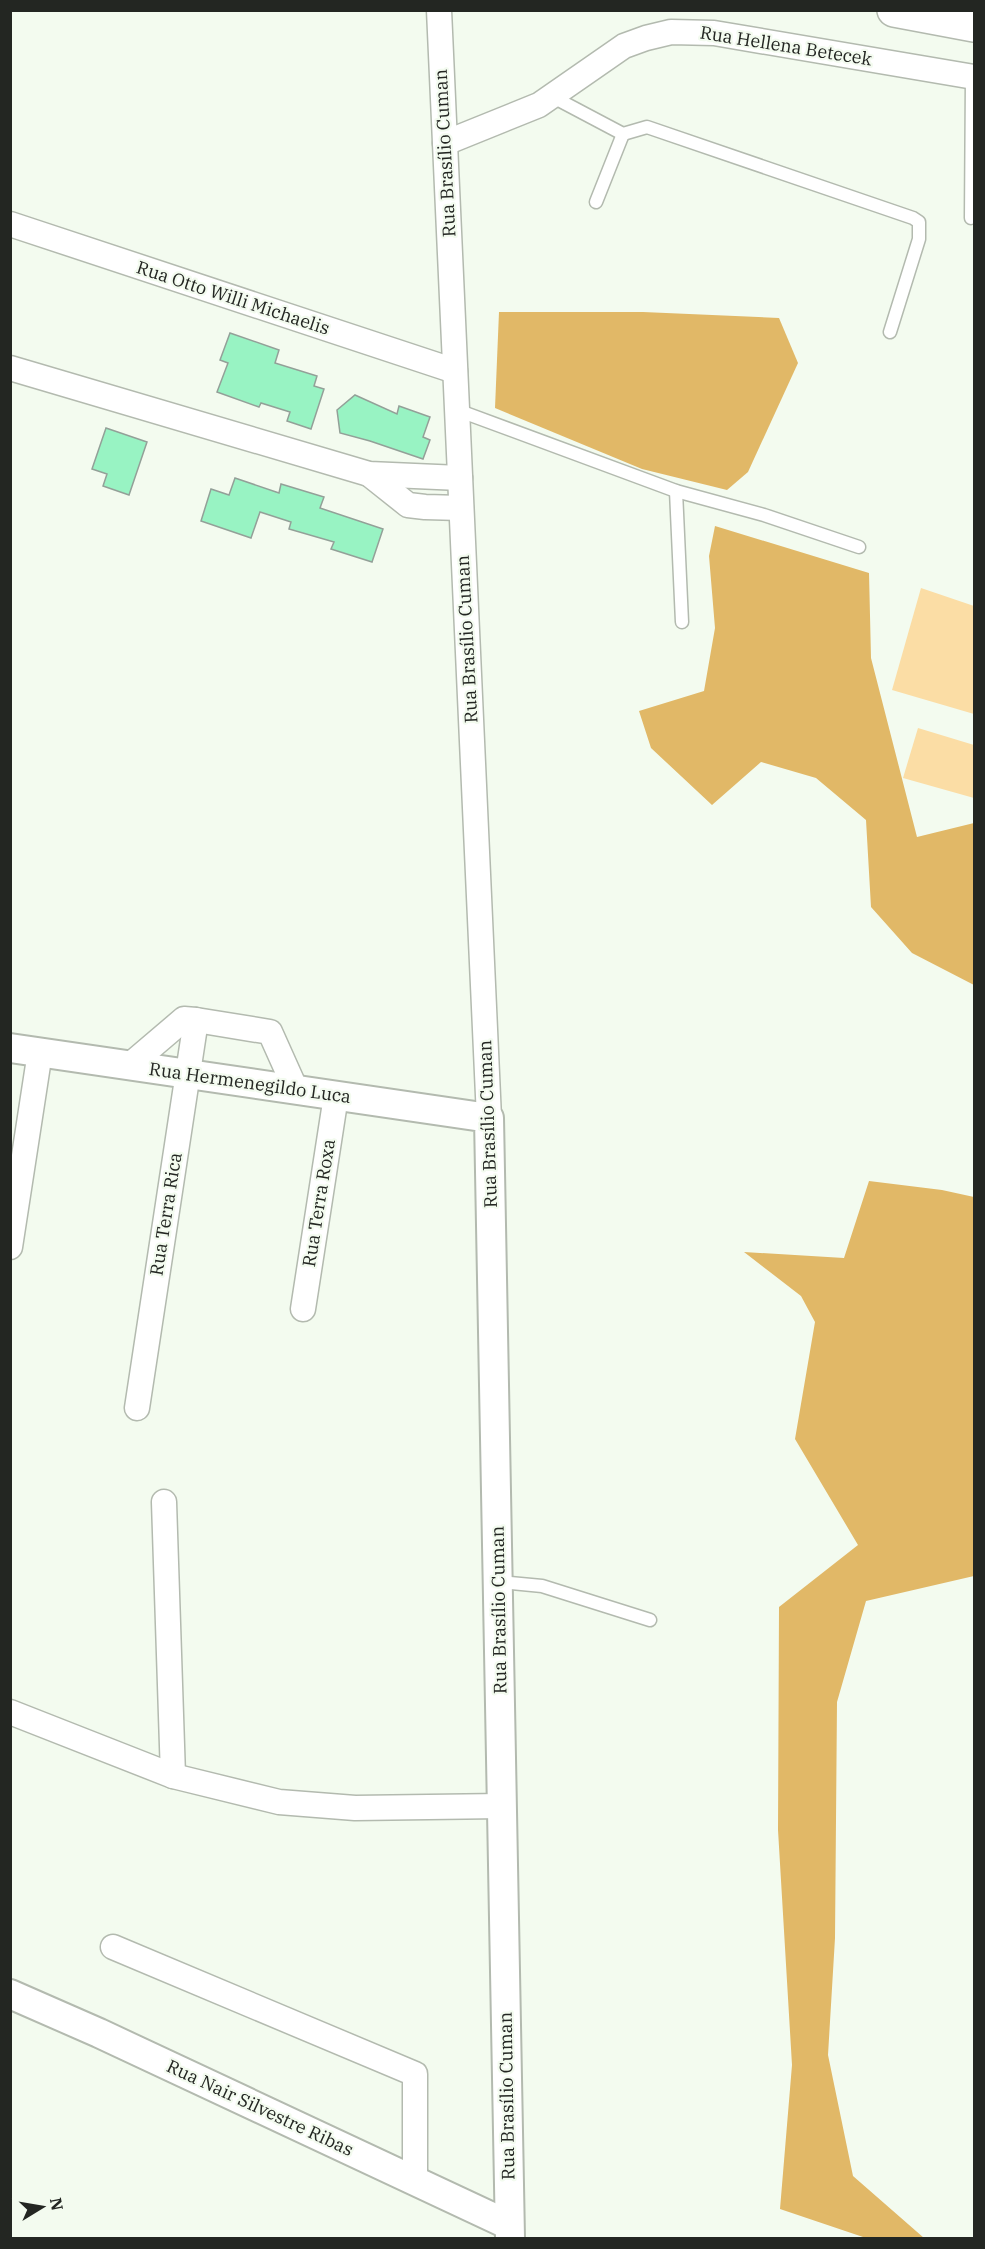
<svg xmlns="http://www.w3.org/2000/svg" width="985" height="2249" viewBox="0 0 985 2249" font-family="'IBM Plex Serif',serif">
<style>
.green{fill:#fbdda5}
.forest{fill:#e1b867}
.building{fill:#98f3c3;stroke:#93a098;stroke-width:1.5}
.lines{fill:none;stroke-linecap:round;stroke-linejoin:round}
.service-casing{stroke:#b3baaf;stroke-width:15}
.minor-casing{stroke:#b3baaf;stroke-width:27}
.tertiary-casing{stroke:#b3baaf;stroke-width:32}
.trunk-casing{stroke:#b3baaf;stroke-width:36}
.service{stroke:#fff;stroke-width:12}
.minor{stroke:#fff;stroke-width:24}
.tertiary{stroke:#fff;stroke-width:28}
.trunk{stroke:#fff;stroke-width:33}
.labels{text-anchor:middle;stroke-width:4.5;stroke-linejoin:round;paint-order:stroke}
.street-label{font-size:18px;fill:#232622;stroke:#f3fbef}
</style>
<rect width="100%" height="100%" fill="#f3fbef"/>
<!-- green -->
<g class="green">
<path d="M 921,588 L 974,606 L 974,714 L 892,690 Z"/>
<path d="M 918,728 L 974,745 L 974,798 L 903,778 Z"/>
</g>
<!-- forest -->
<g class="forest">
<path d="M 499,312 L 643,312 L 779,318 L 798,363 L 748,472 L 727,490 L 642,469 L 495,408 Z"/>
<path d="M 715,526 L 869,573 L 871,658 L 917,837 L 974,823 L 974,985 L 912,953 L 871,907 L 866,820 L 816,778 L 761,762 L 712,805 L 651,748 L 639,711 L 704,691 L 715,628 L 709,556 Z"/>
<path d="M 869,1181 L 942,1190 L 974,1197 L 974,1576 L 866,1601 L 837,1702 L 835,1938 L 828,2055 L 853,2176 L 924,2238 L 866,2238 L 780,2209 L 792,2065 L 778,1830 L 779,1607 L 858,1545 L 795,1439 L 815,1322 L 801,1296 L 744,1252 L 844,1258 Z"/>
</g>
<!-- building -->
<g class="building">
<path d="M 230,333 L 279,350 L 275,363 L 317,376 L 314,386 L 324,389 L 311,429 L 287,421 L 290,412 L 261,403 L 259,407 L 217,392 L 228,363 L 220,360 Z"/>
<path d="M 355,395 L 397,414 L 399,406 L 430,417 L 423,437 L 430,440 L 423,459 L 370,441 L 340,433 L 337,410 Z"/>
<path d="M 106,428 L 147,442 L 129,495 L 103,486 L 107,474 L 92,469 Z"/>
<path d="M 235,478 L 279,493 L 281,484 L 324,497 L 320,508 L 383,529 L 372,562 L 331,549 L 334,542 L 289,529 L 291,522 L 260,512 L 251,538 L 201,521 L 211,489 L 229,495 Z"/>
</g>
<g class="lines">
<defs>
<g id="service">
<path d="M 553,97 L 623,134 L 647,127 L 913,218 L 919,222 L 919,239 L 890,332"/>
<path d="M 596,202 L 623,134"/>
<path d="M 971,218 L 972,76"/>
<path d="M 457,410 L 676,491 L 764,515 L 859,547"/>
<path d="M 676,491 L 682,622"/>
<path d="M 499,1582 L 542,1586 L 650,1620"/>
</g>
<g id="minor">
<path d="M 439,10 L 489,1118"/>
<path d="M 445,143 L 539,105 L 624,46 L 646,38 L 671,32 L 714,33 L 974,77"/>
<path d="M 10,224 L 455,371"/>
<path d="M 10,368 L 369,474 L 460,478"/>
<path d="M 369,474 L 408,505 L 425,507 L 461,508"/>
<path d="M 130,1065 L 184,1019 L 196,1020 L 270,1032 L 296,1090"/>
<path d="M 10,1247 L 40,1052"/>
<path d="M 303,1309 L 336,1096"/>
<path d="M 137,1408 L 196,1020"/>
<path d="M 164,1502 L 173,1776"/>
<path d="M 10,1712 L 173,1776 L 279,1802 L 355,1808 L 502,1806"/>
<path d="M 113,1947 L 415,2074 L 415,2181"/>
</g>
<g id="tertiary">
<path d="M 10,1048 L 489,1118 L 510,2238"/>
<path d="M 10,1994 L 99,2033 L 509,2225"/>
</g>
<path id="trunk" d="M 894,10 L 974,25"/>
</defs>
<!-- service casing -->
<use href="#service" class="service-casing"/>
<!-- minor casing -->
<use href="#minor" class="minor-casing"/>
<!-- tertiary casing -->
<use href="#tertiary" class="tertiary-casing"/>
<!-- trunk casing -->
<use href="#trunk" class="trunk-casing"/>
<!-- service -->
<use href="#service" class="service"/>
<!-- minor -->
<use href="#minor" class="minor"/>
<!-- tertiary -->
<use href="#tertiary" class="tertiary"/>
<!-- trunk -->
<use href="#trunk" class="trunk"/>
</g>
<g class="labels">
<!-- street labels -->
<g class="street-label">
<text transform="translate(786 46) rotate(9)" y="6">Rua Hellena Betecek</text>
<text transform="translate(445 153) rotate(-93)" y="6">Rua Brasílio Cuman</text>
<text transform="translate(233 298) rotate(18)" y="6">Rua Otto Willi Michaelis</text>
<text transform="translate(467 639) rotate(-93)" y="6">Rua Brasílio Cuman</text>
<text transform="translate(250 1083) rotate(8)" y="6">Rua Hermenegildo Luca</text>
<text transform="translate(488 1124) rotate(-92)" y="6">Rua Brasílio Cuman</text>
<text transform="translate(319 1203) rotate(-81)" y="6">Rua Terra Roxa</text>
<text transform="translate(166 1214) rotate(-81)" y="6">Rua Terra Rica</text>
<text transform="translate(499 1610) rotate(-91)" y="6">Rua Brasílio Cuman</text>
<text transform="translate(507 2096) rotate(-91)" y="6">Rua Brasílio Cuman</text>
<text transform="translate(260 2108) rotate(25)" y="6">Rua Nair Silvestre Ribas</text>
</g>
</g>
<!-- border -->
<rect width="985" height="2249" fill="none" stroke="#232622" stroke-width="24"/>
<!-- north arrow -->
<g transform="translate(42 2207) rotate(79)" stroke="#f3fbef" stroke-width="4.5" paint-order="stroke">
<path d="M0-4.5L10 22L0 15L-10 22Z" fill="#232622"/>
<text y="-9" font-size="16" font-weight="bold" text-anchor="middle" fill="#232622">N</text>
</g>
</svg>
